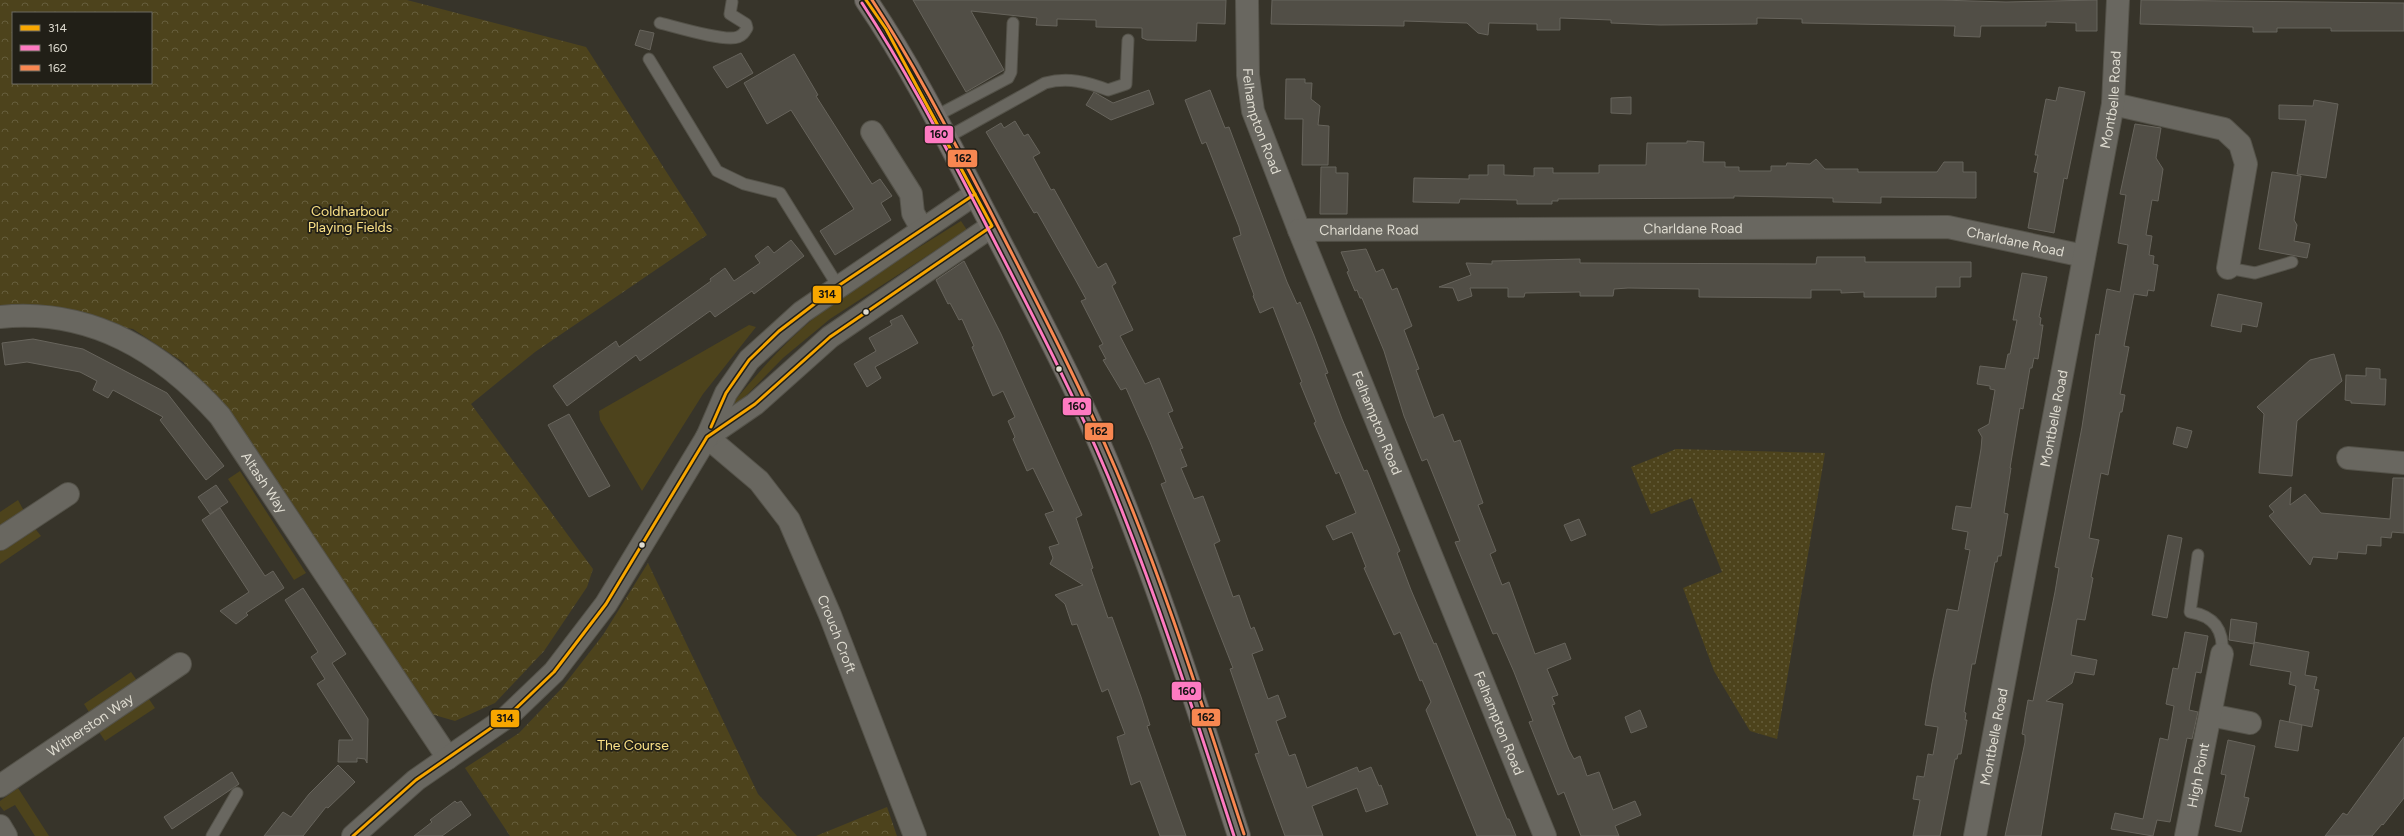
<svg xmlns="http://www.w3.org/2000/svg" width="2404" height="836" viewBox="0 0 2404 836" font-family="Figtree,sans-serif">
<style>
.grass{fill:#4d431c}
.park{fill:url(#park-crowns);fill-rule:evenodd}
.garden{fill:url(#garden-dots)}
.building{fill:#514e46;stroke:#67645c}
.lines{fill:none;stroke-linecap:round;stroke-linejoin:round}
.service-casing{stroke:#545249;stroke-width:13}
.minor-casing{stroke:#545249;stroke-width:24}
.tertiary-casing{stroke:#545249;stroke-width:24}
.secondary-casing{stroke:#545249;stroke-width:24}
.service{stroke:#696760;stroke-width:11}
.minor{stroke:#696760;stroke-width:22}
.tertiary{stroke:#696760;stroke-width:22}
.secondary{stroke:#75706b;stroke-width:22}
.bus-1-casing{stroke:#211f17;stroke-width:6}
.bus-2-casing{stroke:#211f17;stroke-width:6}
.bus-3-casing{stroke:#211f17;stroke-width:6}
.bus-1{stroke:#f7a600;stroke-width:3}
.bus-2{stroke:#fe7ac1;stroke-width:3}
.bus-3{stroke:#f88751;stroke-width:3}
.bus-dot{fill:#dfdcd1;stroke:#211f17;stroke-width:1.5}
.labels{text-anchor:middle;stroke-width:3.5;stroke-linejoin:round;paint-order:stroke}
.street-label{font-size:14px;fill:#dfdcd1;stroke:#211f17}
.park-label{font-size:14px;fill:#fce287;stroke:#211f17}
.line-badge{stroke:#211f17;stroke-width:1.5}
.pale-badge-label{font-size:11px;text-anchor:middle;font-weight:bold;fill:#111}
</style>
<defs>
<pattern id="park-crowns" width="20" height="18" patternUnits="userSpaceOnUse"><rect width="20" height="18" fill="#4d431c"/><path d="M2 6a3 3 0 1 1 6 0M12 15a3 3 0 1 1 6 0" fill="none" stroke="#665e3c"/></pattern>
<pattern id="garden-dots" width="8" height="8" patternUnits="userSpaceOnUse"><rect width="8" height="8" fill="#4d431c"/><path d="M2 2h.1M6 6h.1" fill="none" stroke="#665e3c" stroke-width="1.8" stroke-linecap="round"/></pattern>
</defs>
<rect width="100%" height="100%" fill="#37342a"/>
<!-- grass -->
<g class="grass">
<path d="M 961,221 L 967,230 L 830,319 L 783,358 L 734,408 L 732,404 C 761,369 792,334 828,307 C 871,276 917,249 961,221 Z"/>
<path d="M 749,325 L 756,327 L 703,394 L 642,491 L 600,420 L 599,411 Z"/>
<path d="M 240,471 L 306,573 L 294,580 L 228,479 Z"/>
<path d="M 18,500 L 24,511 L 0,529 L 0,512 Z"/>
<path d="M 33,526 L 41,536 L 0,564 L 0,547 Z"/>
<path d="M 131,672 L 138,682 L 92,717 L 84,704 Z"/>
<path d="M 143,698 L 149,699 L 155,708 L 105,741 L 97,729 Z"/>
<path d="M 18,788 L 49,836 L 35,836 L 15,805 L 4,811 L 0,806 L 0,801 Z"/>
</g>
<!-- park -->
<g class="park">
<path d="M 0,0 L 407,0 L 586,47 L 707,235 L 535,352 L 471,404 L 593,569 L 587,587 L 544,651 L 495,703 L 455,721 L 431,714 L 368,622 L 302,518 L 218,402 L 183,362 L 133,329 L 0,308 ZM 13,13 L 151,13 L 151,83 L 13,83 Z"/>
<path d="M 648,563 L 758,794 L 797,836 L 510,836 L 465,768 L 519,733 L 561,689 L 603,635 Z"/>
<path d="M 887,807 L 897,836 L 816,836 Z"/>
</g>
<!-- garden -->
<path class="garden" d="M 1676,449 L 1825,453 L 1777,739 L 1750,731 L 1714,671 L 1683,588 L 1722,572 L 1692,498 L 1651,514 L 1631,467 Z"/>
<!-- building -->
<g class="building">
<path d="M 913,0 L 1226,0 L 1225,24 L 1197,23 L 1196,41 L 1147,40 L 1142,38 L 1142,28 L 1096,27 L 1096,20 L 1057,19 L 1057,26 L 1036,25 L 1037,18 L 971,11 L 1004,70 L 966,92 Z"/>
<path d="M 1272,0 L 1940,0 L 2006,2 L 2097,0 L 2097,31 L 2076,31 L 2076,23 L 2046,22 L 2046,26 L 1981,26 L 1980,37 L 1954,36 L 1955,26 L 1802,23 L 1802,19 L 1757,18 L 1757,24 L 1660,25 L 1611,23 L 1611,20 L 1560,18 L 1560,30 L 1537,30 L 1537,24 L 1489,23 L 1488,35 L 1478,33 L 1467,23 L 1404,21 L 1404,26 L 1271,24 Z"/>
<path d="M 2141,0 L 2404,3 L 2404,31 L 2331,31 L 2331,28 L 2277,28 L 2277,32 L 2253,32 L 2253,27 L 2140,24 Z"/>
<path d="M 640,30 L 654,33 L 650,50 L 635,45 Z"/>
<path d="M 741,53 L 753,73 L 727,88 L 713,67 Z"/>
<path d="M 794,54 L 818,95 L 816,96 L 872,184 L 880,179 L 892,196 L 881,203 L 891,220 L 835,255 L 820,231 L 854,209 L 791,110 L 767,124 L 744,83 Z"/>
<path d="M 1286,79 L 1305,79 L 1305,83 L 1312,83 L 1311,99 L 1320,106 L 1318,125 L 1329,126 L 1328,165 L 1302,165 L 1303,119 L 1285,119 Z"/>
<path d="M 2059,87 L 2085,92 L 2067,179 L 2064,178 L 2054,233 L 2028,228 L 2038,173 L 2034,172 L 2038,155 L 2035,155 L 2046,99 L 2056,101 Z"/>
<path d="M 1149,90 L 1154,104 L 1111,120 L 1086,105 L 1094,92 L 1113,103 Z"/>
<path d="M 1210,90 L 1225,128 L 1229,127 L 1287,282 L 1297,304 L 1300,302 L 1314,336 L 1328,373 L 1325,374 L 1342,419 L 1364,471 L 1367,470 L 1400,551 L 1397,553 L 1411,590 L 1434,644 L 1436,643 L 1507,819 L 1509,819 L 1516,836 L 1477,836 L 1426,710 L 1431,702 L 1422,680 L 1420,681 L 1400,632 L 1394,635 L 1364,568 L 1366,567 L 1352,532 L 1333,540 L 1326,526 L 1356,513 L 1339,472 L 1336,474 L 1314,423 L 1316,422 L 1300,383 L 1302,382 L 1273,307 L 1260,313 L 1253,296 L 1254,295 L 1233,238 L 1241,235 L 1239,227 L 1206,142 L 1202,144 L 1185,100 Z"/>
<path d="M 1631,97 L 1631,114 L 1611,113 L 1611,98 Z"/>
<path d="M 2314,100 L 2338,104 L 2326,178 L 2297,174 L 2306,120 L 2279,119 L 2279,105 L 2313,106 Z"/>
<path d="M 1015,121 L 1024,136 L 1028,134 L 1040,153 L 1033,157 L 1051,190 L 1054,189 L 1098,268 L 1106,263 L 1116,283 L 1112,286 L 1133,330 L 1120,336 L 1145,384 L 1159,378 L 1173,411 L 1168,413 L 1183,448 L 1180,449 L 1187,466 L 1181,468 L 1194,499 L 1203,496 L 1220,541 L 1214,544 L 1233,597 L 1239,595 L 1251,629 L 1254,627 L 1263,650 L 1252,654 L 1268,699 L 1278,695 L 1286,717 L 1276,721 L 1289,756 L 1295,754 L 1307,788 L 1357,767 L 1359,772 L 1371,767 L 1379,786 L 1381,785 L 1388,804 L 1366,812 L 1357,788 L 1312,806 L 1323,836 L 1285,836 L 1255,754 L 1259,753 L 1230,669 L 1233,668 L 1161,484 L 1166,482 L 1150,442 L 1126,388 L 1121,390 L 1103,360 L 1106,359 L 1099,346 L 1103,344 L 1081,301 L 1086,299 L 1075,279 L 1037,212 L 1034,213 L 986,132 L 1001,123 L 1004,128 Z"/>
<path d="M 2135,124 L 2161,128 L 2156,158 L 2163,169 L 2158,201 L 2152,200 L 2146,235 L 2152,236 L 2149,255 L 2154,256 L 2153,264 L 2158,265 L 2154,291 L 2148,290 L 2147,296 L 2134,294 L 2124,346 L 2129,347 L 2120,394 L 2125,395 L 2122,412 L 2120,412 L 2108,475 L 2101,473 L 2089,538 L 2099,540 L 2091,577 L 2093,578 L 2085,620 L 2077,619 L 2071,655 L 2097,660 L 2094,675 L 2075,672 L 2072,683 L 2046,701 L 2063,704 L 2041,836 L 2005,836 L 2025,742 L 2025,735 L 2022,734 L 2028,700 L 2033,701 L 2055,592 L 2059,568 L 2055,567 L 2082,427 L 2096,334 L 2099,335 L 2107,289 L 2120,292 L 2128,245 L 2118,243 L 2126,195 L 2120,194 Z"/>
<path d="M 1687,141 L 1704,142 L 1703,162 L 1725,162 L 1725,167 L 1739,167 L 1739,171 L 1771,171 L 1771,166 L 1786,166 L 1787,163 L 1810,164 L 1816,159 L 1825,169 L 1858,169 L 1858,172 L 1937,172 L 1944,162 L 1963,162 L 1963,172 L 1976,172 L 1976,198 L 1881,197 L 1881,203 L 1833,202 L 1833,198 L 1734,196 L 1734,198 L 1558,199 L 1558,201 L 1552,201 L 1552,204 L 1517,204 L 1517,200 L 1460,199 L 1459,203 L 1413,202 L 1414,178 L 1469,179 L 1469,175 L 1488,175 L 1488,165 L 1504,165 L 1504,175 L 1534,176 L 1534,168 L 1553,168 L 1553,173 L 1599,173 L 1599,165 L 1646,165 L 1647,143 L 1687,143 Z"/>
<path d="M 1321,167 L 1336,167 L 1336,173 L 1348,173 L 1347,214 L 1320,214 Z"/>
<path d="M 2272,172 L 2301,176 L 2294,220 L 2297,225 L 2294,241 L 2310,244 L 2307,258 L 2259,249 Z"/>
<path d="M 791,240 L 804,256 L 754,294 L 752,291 L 715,317 L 710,311 L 640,361 L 636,355 L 567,406 L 553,386 L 616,341 L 619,347 L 711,281 L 710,279 L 725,268 L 734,281 L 760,263 L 755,256 L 768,246 L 774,253 Z"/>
<path d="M 1366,249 L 1376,272 L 1383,269 L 1392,290 L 1397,288 L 1412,326 L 1404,330 L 1419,369 L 1416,370 L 1434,418 L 1443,414 L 1454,442 L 1460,440 L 1483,503 L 1478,505 L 1496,551 L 1490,554 L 1502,585 L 1509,582 L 1535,654 L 1565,643 L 1571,659 L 1547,669 L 1558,695 L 1552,697 L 1555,704 L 1552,705 L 1569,750 L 1574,759 L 1580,756 L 1587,776 L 1599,772 L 1613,810 L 1635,801 L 1641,815 L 1615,826 L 1619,836 L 1581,836 L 1564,792 L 1558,795 L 1529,722 L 1533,721 L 1514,672 L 1497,633 L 1493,634 L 1455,542 L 1460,541 L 1427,459 L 1422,461 L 1404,416 L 1384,351 L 1362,298 L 1360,298 L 1357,290 L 1355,291 L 1347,272 L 1349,271 L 1341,252 Z"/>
<path d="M 1817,257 L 1865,257 L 1865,262 L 1971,262 L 1971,277 L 1960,277 L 1960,287 L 1936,287 L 1936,297 L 1864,297 L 1864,292 L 1841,293 L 1841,290 L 1811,290 L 1811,298 L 1699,297 L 1699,289 L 1628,288 L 1614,289 L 1613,296 L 1580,296 L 1580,292 L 1525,293 L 1524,297 L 1508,297 L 1508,288 L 1470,288 L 1472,296 L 1458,301 L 1453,288 L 1439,287 L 1471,275 L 1466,263 L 1492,264 L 1492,261 L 1580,259 L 1580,263 L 1816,264 Z"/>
<path d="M 964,261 L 1001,334 L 1082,515 L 1076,518 L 1093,568 L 1091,569 L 1108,618 L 1112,617 L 1141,697 L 1150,725 L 1147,726 L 1186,836 L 1160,836 L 1140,781 L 1131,785 L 1117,737 L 1125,734 L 1108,689 L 1102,692 L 1077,624 L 1072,625 L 1065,604 L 1055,595 L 1083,585 L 1050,564 L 1053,558 L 1049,547 L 1059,544 L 1045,514 L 1054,511 L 1033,468 L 1027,471 L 1013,439 L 1015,437 L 1008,421 L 1015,417 L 1003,391 L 993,396 L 972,347 L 974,346 L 962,319 L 959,320 L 950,303 L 948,304 L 936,280 Z"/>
<path d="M 2022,273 L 2047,277 L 2039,317 L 2041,318 L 2040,325 L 2043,325 L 2038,359 L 2034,358 L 2032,368 L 2030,368 L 2023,409 L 2020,408 L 2010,468 L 2011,468 L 2004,513 L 2008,514 L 2001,556 L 1998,556 L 1997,562 L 1995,562 L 1975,664 L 1972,664 L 1964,712 L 1966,713 L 1965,720 L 1967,720 L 1961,754 L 1958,754 L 1957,759 L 1955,759 L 1940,836 L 1913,836 L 1920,800 L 1913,799 L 1917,776 L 1924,777 L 1928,754 L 1933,755 L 1938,727 L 1925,725 L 1932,683 L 1947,609 L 1958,611 L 1970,550 L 1965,549 L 1968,532 L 1952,529 L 1956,506 L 1971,508 L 1981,449 L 1982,437 L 1978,430 L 1989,424 L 1995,390 L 1990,389 L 1990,386 L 1977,384 L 1980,366 L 2005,369 L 2008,354 L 2010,354 L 2017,320 L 2013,320 Z"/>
<path d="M 2218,294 L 2262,303 L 2257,327 L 2242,324 L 2241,332 L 2211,326 Z"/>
<path d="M 902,315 L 918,343 L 875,367 L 881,378 L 867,387 L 854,364 L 876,351 L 869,338 L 892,325 L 890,321 Z"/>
<path d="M 33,339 L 83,349 L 167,393 L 224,466 L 206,480 L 160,420 L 163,417 L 113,390 L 108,398 L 93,390 L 97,381 L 80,372 L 27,362 L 5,365 L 2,343 Z"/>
<path d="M 2334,354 L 2342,381 L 2297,421 L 2292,476 L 2259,473 L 2264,414 L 2257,407 L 2310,360 Z"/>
<path d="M 2366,368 L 2380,369 L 2380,379 L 2386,379 L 2385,405 L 2351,403 L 2351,401 L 2345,400 L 2346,375 L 2366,376 Z"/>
<path d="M 569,414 L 610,486 L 589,497 L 548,425 Z"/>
<path d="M 2177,427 L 2192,431 L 2187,448 L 2173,444 Z"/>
<path d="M 2393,478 L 2404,478 L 2404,533 L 2392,532 L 2391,538 L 2381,537 L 2381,546 L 2367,545 L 2366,554 L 2338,552 L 2337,559 L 2313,557 L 2310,565 L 2269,516 L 2274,512 L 2269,506 L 2291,487 L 2290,505 L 2305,494 L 2321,513 L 2390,519 Z"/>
<path d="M 216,485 L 228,502 L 210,514 L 198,497 Z"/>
<path d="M 220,508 L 265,576 L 273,571 L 284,588 L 246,613 L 248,615 L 236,624 L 220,611 L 249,592 L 202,520 Z"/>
<path d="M 1579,519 L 1586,535 L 1571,541 L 1564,525 Z"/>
<path d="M 2168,535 L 2182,538 L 2167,618 L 2152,615 Z"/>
<path d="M 303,588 L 346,654 L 332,663 L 368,719 L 367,763 L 365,759 L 357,758 L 357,762 L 338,762 L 339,740 L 353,740 L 317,684 L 325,679 L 311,657 L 318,652 L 285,600 Z"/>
<path d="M 2231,619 L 2257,623 L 2254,644 L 2254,642 L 2309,652 L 2305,675 L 2317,677 L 2314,689 L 2319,690 L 2312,727 L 2289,722 L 2296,686 L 2289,684 L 2291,672 L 2250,665 L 2254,644 L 2229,640 Z"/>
<path d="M 2185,632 L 2208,636 L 2201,673 L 2196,672 L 2189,710 L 2198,712 L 2192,739 L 2187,738 L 2170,822 L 2157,820 L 2153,836 L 2111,829 L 2115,813 L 2143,819 L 2160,738 L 2168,740 L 2174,706 L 2166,704 L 2173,668 L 2178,669 Z"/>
<path d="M 1640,710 L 1647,727 L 1631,733 L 1625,717 Z"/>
<path d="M 2280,720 L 2302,725 L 2298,751 L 2275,747 Z"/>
<path d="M 2404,737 L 2404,798 L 2383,825 L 2382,824 L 2372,836 L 2325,836 L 2343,813 L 2347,815 Z"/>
<path d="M 2228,740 L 2255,746 L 2244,797 L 2249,798 L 2241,832 L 2215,826 L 2226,775 L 2221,774 Z"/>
<path d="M 338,765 L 355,782 L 328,808 L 326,807 L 303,836 L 264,836 L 283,812 L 291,817 L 309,794 Z"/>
<path d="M 232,772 L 239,784 L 172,829 L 164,817 Z"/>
<path d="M 455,801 L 457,803 L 461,801 L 471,815 L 442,836 L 414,836 L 432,822 L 430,820 Z"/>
</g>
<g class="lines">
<defs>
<g id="service">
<path d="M 660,23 C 676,27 725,42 738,37 C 743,35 744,33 747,28 L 746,24 L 730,14 L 732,2"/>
<path d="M 649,59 L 717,171 L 744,184 L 780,193 L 838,286"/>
<path d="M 934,117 L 1008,78 L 1011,72 L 1013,23"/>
<path d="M 946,138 L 1045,83 C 1068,77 1087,82 1108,90 L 1126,84 L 1128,40"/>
<path d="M 2228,268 L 2255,273 L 2292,262"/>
<path d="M 2198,555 L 2190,612 C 2214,616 2224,630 2222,654"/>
<path d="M 212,836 L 237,793"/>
</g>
<g id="minor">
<path id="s1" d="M 1247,0 L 1248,75 L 1253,111 L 1299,230 L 1545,836"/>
<path d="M 2113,104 L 2224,129 L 2240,144 L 2246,164 L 2228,268"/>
<path d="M 872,132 L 911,194 L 913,213 L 922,229"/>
<path id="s2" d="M 1299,230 L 1948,227 L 2084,256"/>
<path id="s3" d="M 0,317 C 91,308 162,351 220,416 L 448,758"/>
<path id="s4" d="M 707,437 L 759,481 L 789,520 L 830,615 L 915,836"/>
<path d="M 2348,458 L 2404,463"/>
<path d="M 0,539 L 68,494"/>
<path d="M 2210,715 L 2250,723"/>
<path id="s5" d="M 0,786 L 180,664"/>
<path d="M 0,826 L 6,836"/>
<path id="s6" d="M 1975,836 L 2113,104 L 2118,0"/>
<path id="s7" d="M 2186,836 L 2222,654"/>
</g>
<g id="tertiary">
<path d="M 707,437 L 755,404 L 830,337 L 992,226"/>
<path d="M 353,836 L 416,780 L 507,717 L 554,672 L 606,604 L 707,437 L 726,393 L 749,360 L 802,312 L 975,194"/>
</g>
<path id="secondary" d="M 866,0 C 911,66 947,139 983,209 C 1020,280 1058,351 1091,424 C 1150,557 1194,697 1239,836"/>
</defs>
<!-- service casing -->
<use href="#service" class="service-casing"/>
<!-- minor casing -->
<use href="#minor" class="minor-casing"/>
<!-- tertiary casing -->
<use href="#tertiary" class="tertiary-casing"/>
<!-- secondary casing -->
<use href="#secondary" class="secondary-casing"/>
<!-- service -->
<use href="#service" class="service"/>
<!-- minor -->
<use href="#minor" class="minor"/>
<!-- tertiary -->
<use href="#tertiary" class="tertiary"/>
<!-- secondary -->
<use href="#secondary" class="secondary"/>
<defs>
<g id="bus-1">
<path d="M 711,427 L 726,393 L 749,360 L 779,331 L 838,286 L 975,194"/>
<path d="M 353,836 L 416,780 L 507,717 L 554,672 L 606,604 L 707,437 L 755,404 L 830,337 L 992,226 L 886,29 L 866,0"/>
</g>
<path id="bus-2" d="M 862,3 C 906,70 942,140 979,211 C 1024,299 1070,385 1108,476 C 1156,593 1195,715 1234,836"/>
<path id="bus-3" d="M 872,0 C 916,67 952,138 989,209 C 1033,295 1078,380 1116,470 C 1166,588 1204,712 1244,834"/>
</defs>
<!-- bus-1 casing -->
<use href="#bus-1" class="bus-1-casing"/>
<!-- bus-2 casing -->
<use href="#bus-2" class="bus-2-casing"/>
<!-- bus-3 casing -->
<use href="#bus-3" class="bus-3-casing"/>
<!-- bus-1 -->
<use href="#bus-1" class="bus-1"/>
<!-- bus-2 -->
<use href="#bus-2" class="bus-2"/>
<!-- bus-3 -->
<use href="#bus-3" class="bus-3"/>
</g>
<!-- markers -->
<g class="bus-dot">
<circle cx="866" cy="312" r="3.5"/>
<circle cx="1059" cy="369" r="3.5"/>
<circle cx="642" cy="545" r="3.5"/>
</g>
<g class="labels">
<!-- street labels -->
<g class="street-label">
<text dy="5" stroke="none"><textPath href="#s6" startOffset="749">Montbelle Road</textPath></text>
<text dy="5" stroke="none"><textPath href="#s1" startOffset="123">Felhampton Road</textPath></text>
<text dy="5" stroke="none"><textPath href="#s2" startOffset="394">Charldane Road</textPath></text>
<text dy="5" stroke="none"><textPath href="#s2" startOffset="70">Charldane Road</textPath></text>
<text dy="5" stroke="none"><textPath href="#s2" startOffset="718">Charldane Road</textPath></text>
<text dy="5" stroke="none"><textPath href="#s6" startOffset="425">Montbelle Road</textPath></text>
<text dy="5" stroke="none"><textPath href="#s1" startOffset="447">Felhampton Road</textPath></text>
<text dy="5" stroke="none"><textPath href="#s3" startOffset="331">Altash Way</textPath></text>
<text dy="5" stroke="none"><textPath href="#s4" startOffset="241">Crouch Croft</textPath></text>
<text dy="5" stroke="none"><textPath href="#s1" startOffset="771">Felhampton Road</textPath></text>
<text dy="5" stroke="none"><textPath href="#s5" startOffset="109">Witherston Way</textPath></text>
<text dy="5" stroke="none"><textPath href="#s6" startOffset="101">Montbelle Road</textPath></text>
<text dy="5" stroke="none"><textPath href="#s7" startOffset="62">High Point</textPath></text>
</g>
<!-- park labels -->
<g class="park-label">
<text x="350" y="216">Coldharbour<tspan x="350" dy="16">Playing Fields</tspan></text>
<text x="633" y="750">The Course</text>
</g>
</g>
<g class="line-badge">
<rect x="924" y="125" width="30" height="19" rx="4" fill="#fe7ac1"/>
<rect x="947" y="149" width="31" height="19" rx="4" fill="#f88751"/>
<rect x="812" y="285" width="30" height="19" rx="4" fill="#f7a600"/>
<rect x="1062" y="397" width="30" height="19" rx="4" fill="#fe7ac1"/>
<rect x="1084" y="422" width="30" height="19" rx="4" fill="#f88751"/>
<rect x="1171" y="681" width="31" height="20" rx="4" fill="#fe7ac1"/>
<rect x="1191" y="708" width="30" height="19" rx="4" fill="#f88751"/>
<rect x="490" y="709" width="30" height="19" rx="4" fill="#f7a600"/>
</g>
<g class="pale-badge-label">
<text x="939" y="138">160</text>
<text x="963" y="162">162</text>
<text x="827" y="298">314</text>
<text x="1077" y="410">160</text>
<text x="1099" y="435">162</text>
<text x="1187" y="695">160</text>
<text x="1206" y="721">162</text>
<text x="505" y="722">314</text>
</g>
<!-- legend -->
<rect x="12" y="12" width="140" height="72" fill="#211f17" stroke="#6d6b61"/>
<rect x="20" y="25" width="20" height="6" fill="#f7a600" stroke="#6d6b61"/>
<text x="48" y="32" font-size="12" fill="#dfdcd1">314</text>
<rect x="20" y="45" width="20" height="6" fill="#fe7ac1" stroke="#6d6b61"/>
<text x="48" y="52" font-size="12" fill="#dfdcd1">160</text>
<rect x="20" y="65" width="20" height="6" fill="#f88751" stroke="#6d6b61"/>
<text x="48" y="72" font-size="12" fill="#dfdcd1">162</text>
</svg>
